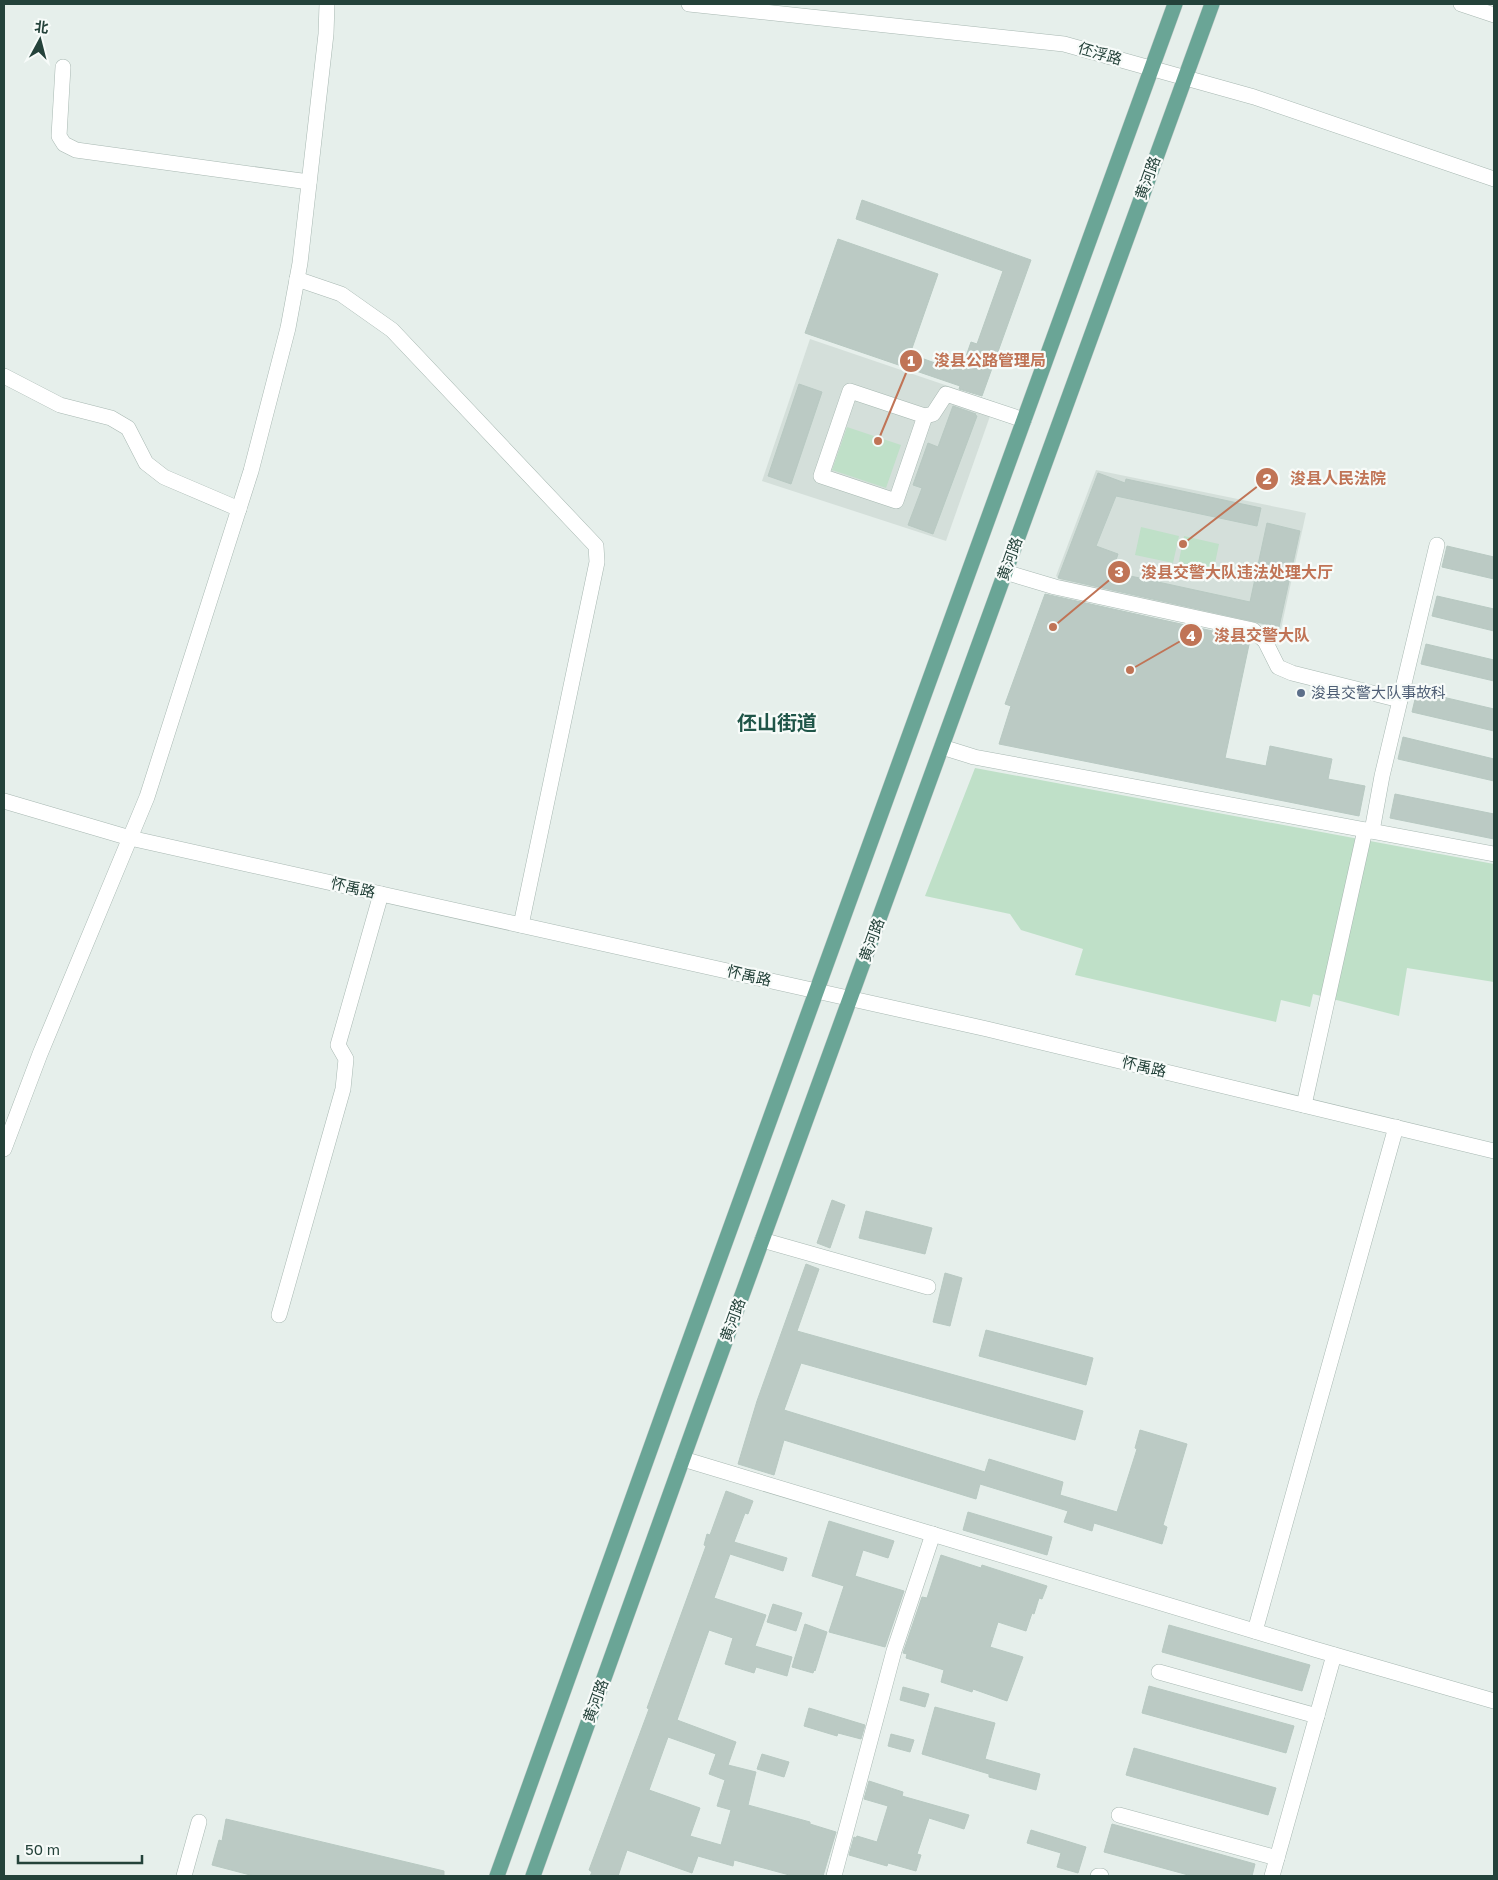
<svg xmlns="http://www.w3.org/2000/svg" width="1498" height="1880" viewBox="0 0 1498 1880" font-family="'Golos Text','Noto Sans SC',sans-serif">
<style>
.built{fill:#d4dfda}
.green{fill:#bfe0c8}
.building{fill:#bbcac4;stroke:#b8c9c2;fill-rule:evenodd}
.lines{fill:none;stroke-linecap:round;stroke-linejoin:round}
.minor-casing{stroke:#a8b8b2;stroke-width:16}
.major-casing{stroke:#c2cac8;stroke-width:16}
.minor{stroke:#fff;stroke-width:15}
.major{stroke:#6aa596;stroke-width:15}
.service-dot{fill:#5c6f8a;stroke:#f7fbf9;stroke-width:2}
.labels{text-anchor:middle;stroke-width:4.5;stroke-linejoin:round;paint-order:stroke}
.street-label{font-size:15px;fill:#24423a;stroke:#f7fbf9}
.service-label{font-size:15px;fill:#4e5e75;stroke:#f7fbf9;text-anchor:start}
.district-label{font-size:20px;font-weight:bold;fill:#1f5548;stroke:#f7fbf9}
.leader{fill:none;stroke:#c07456;stroke-width:2}
.callout-dot{fill:#c07456;stroke:#f7fbf9;stroke-width:2}
.mark-label{font-size:15px;text-anchor:middle;font-weight:bold;fill:#fff}
.callout-label{font-size:16px;text-anchor:middle;font-weight:bold;fill:#c07456;stroke:#f7fbf9;stroke-width:4.5;stroke-linejoin:round;paint-order:stroke}
</style>
<rect width="100%" height="100%" fill="#e6efeb"/>
<!-- built -->
<g class="built">
<path d="M 810,339 L 995,402 L 946,541 L 762,481 Z"/>
<path d="M 1096,470 L 1306,513 L 1281,629 L 1064,583 L 1056,576 Z"/>
</g>
<!-- green -->
<g class="green">
<path d="M 847,427 L 901,445 L 886,488 L 832,470 Z"/>
<path d="M 1141,527 L 1179,536 L 1173,563 L 1135,555 Z"/>
<path d="M 1184,536 L 1219,544 L 1213,573 L 1178,565 Z"/>
<path d="M 975,768 L 1494,864 L 1494,982 L 1407,968 L 1399,1016 L 1313,994 L 1310,1007 L 1281,1000 L 1276,1022 L 1075,975 L 1083,949 L 1021,930 L 1010,914 L 925,896 Z"/>
</g>
<!-- building -->
<g class="building">
<path d="M 862,200 L 1031,260 L 982,396 L 959,389 L 960,386 L 805,333 L 838,239 L 938,274 L 910,354 L 935,363 L 938,353 L 964,362 L 971,342 L 977,344 L 1003,271 L 856,219 Z"/>
<path d="M 799,384 L 822,392 L 791,484 L 768,476 Z"/>
<path d="M 953,406 L 976,414 L 975,415 L 977,416 L 933,534 L 908,525 L 922,488 L 913,485 L 928,443 L 938,447 Z"/>
<path d="M 1098,473 L 1125,483 L 1126,479 L 1261,508 L 1257,526 L 1116,496 L 1096,546 L 1118,554 L 1112,572 L 1250,602 L 1267,523 L 1300,531 L 1279,627 L 1058,578 Z"/>
<path d="M 1447,546 L 1494,557 L 1494,579 L 1442,567 Z"/>
<path d="M 1045,594 L 1249,639 L 1250,640 L 1225,758 L 1266,766 L 1270,746 L 1332,759 L 1328,779 L 1365,786 L 1359,816 L 999,744 L 1011,706 L 1005,704 Z"/>
<path d="M 1437,596 L 1494,609 L 1494,631 L 1432,616 Z"/>
<path d="M 1426,644 L 1494,660 L 1494,681 L 1421,664 Z"/>
<path d="M 1417,691 L 1494,709 L 1494,731 L 1412,712 Z"/>
<path d="M 1403,737 L 1494,759 L 1494,781 L 1398,759 Z"/>
<path d="M 1395,794 L 1494,814 L 1494,839 L 1390,818 Z"/>
<path d="M 832,1200 L 845,1205 L 830,1248 L 817,1243 Z"/>
<path d="M 866,1211 L 932,1228 L 925,1254 L 859,1238 Z"/>
<path d="M 806,1264 L 819,1269 L 797,1331 L 1083,1411 L 1075,1440 L 801,1363 L 784,1410 L 985,1472 L 989,1459 L 1063,1482 L 1060,1495 L 1117,1512 L 1137,1449 L 1135,1448 L 1140,1430 L 1187,1444 L 1163,1525 L 1167,1527 L 1162,1544 L 1094,1523 L 1092,1531 L 1064,1522 L 1068,1511 L 980,1484 L 976,1499 L 784,1440 L 774,1475 L 738,1464 L 757,1401 Z"/>
<path d="M 945,1273 L 962,1278 L 950,1326 L 933,1322 Z"/>
<path d="M 986,1330 L 1093,1358 L 1086,1385 L 979,1356 Z"/>
<path d="M 726,1491 L 753,1501 L 748,1514 L 745,1513 L 734,1542 L 787,1558 L 783,1571 L 730,1554 L 714,1598 L 766,1615 L 755,1646 L 792,1657 L 787,1676 L 756,1667 L 754,1673 L 725,1664 L 733,1638 L 709,1630 L 677,1720 L 736,1742 L 728,1765 L 756,1772 L 748,1805 L 810,1822 L 810,1824 L 836,1832 L 823,1876 L 793,1876 L 734,1860 L 733,1866 L 698,1856 L 692,1873 L 627,1850 L 618,1876 L 590,1876 L 592,1872 L 589,1870 L 649,1709 L 647,1708 L 706,1546 L 704,1545 L 707,1534 L 710,1535 ZM 668,1737 L 716,1754 L 709,1774 L 725,1780 L 717,1806 L 731,1810 L 721,1845 L 690,1836 L 700,1808 L 649,1790 Z"/>
<path d="M 968,1512 L 1052,1537 L 1047,1555 L 963,1530 Z"/>
<path d="M 829,1521 L 894,1541 L 888,1558 L 863,1550 L 855,1576 L 904,1591 L 885,1647 L 829,1632 L 844,1586 L 812,1576 Z"/>
<path d="M 941,1555 L 981,1568 L 982,1565 L 1047,1586 L 1042,1599 L 1039,1598 L 1034,1614 L 1032,1613 L 1026,1631 L 998,1622 L 990,1647 L 1023,1657 L 1007,1701 L 973,1689 L 972,1692 L 941,1682 L 944,1670 L 906,1658 L 907,1654 L 903,1653 L 922,1597 L 927,1598 Z"/>
<path d="M 773,1604 L 802,1613 L 796,1631 L 767,1622 Z"/>
<path d="M 805,1624 L 827,1632 L 815,1671 L 814,1670 L 813,1673 L 792,1667 Z"/>
<path d="M 1169,1625 L 1310,1665 L 1302,1691 L 1162,1652 Z"/>
<path d="M 1149,1686 L 1294,1726 L 1286,1753 L 1142,1713 Z"/>
<path d="M 903,1687 L 929,1694 L 925,1707 L 900,1700 Z"/>
<path d="M 935,1707 L 995,1723 L 985,1759 L 1040,1774 L 1036,1790 L 989,1777 L 989,1774 L 922,1754 Z"/>
<path d="M 809,1708 L 865,1725 L 861,1739 L 838,1733 L 837,1736 L 804,1726 Z"/>
<path d="M 891,1734 L 914,1740 L 910,1752 L 888,1746 Z"/>
<path d="M 1134,1748 L 1276,1788 L 1268,1815 L 1126,1775 Z"/>
<path d="M 762,1754 L 789,1762 L 784,1777 L 757,1769 Z"/>
<path d="M 869,1781 L 903,1792 L 902,1796 L 969,1815 L 964,1829 L 929,1818 L 917,1854 L 921,1855 L 916,1871 L 888,1863 L 887,1866 L 849,1855 L 854,1837 L 856,1838 L 857,1836 L 877,1842 L 888,1806 L 864,1799 Z"/>
<path d="M 226,1819 L 444,1871 L 444,1876 L 254,1876 L 212,1865 L 219,1840 L 222,1841 Z"/>
<path d="M 1112,1824 L 1255,1864 L 1252,1876 L 1192,1876 L 1104,1852 Z"/>
<path d="M 1031,1830 L 1086,1847 L 1078,1873 L 1057,1867 L 1061,1853 L 1027,1843 Z"/>
</g>
<g class="lines">
<defs>
<g id="minor">
<path d="M 689,4 L 1064,44 L 1254,97 L 1494,179"/>
<path d="M 1461,4 L 1494,15"/>
<path d="M 63,67 L 59,136 L 64,144 L 76,150 L 309,182"/>
<path d="M 297,279 L 341,294 L 392,330 L 596,546 L 597,562 L 521,925"/>
<path d="M 4,376 L 60,405 L 111,418 L 128,428 L 146,463 L 164,477 L 239,509"/>
<path d="M 850,391 L 925,416 L 896,501 L 821,476 Z"/>
<path d="M 925,416 L 933,414 L 946,394 L 1024,420"/>
<path d="M 1005,572 L 1055,587 L 1253,630 L 1265,641 L 1278,667 L 1292,673 L 1400,700"/>
<path d="M 942,747 L 974,757 L 1494,854"/>
<path d="M 4,801 L 130,838 L 987,1029 L 1494,1151"/>
<path d="M 1372,831 L 1382,776 L 1437,545"/>
<path d="M 1304,1105 L 1365,830"/>
<path d="M 4,1149 L 40,1054 L 147,797 L 251,471 L 288,328 L 300,263 L 326,34 L 327,4"/>
<path d="M 762,1240 L 928,1287"/>
<path d="M 279,1315 L 343,1089 L 346,1059 L 338,1045 L 381,894"/>
<path d="M 683,1459 L 1314,1649 L 1494,1701"/>
<path d="M 1255,1631 L 1396,1127"/>
<path d="M 1159,1672 L 1317,1716"/>
<path d="M 1119,1815 L 1277,1858"/>
<path d="M 184,1876 L 199,1822"/>
<path d="M 834,1876 L 894,1651 L 933,1534"/>
<path d="M 1098,1876 L 1101,1876"/>
<path d="M 1272,1876 L 1334,1655"/>
</g>
<g id="major">
<path d="M 497,1876 L 669,1397 L 1175,4"/>
<path d="M 533,1876 L 701,1408 L 1212,4"/>
</g>
</defs>
<!-- minor casing -->
<use href="#minor" class="minor-casing"/>
<!-- major casing -->
<use href="#major" class="major-casing"/>
<!-- minor -->
<use href="#minor" class="minor"/>
<!-- major -->
<use href="#major" class="major"/>
</g>
<!-- markers -->
<circle class="service-dot" cx="1301" cy="693" r="5"/>
<g class="labels">
<!-- street labels -->
<g class="street-label">
<text transform="translate(1100 54) rotate(16)" y="5">伾浮路</text>
<text transform="translate(1148 178) rotate(-70)" y="5">黄河路</text>
<text transform="translate(1010 559) rotate(-70)" y="5">黄河路</text>
<text transform="translate(353 888) rotate(13)" y="5">怀禹路</text>
<text transform="translate(872 940) rotate(-70)" y="5">黄河路</text>
<text transform="translate(749 976) rotate(13)" y="5">怀禹路</text>
<text transform="translate(1144 1067) rotate(13)" y="5">怀禹路</text>
<text transform="translate(733 1320) rotate(-70)" y="5">黄河路</text>
<text transform="translate(596 1701) rotate(-70)" y="5">黄河路</text>
</g>
<!-- service labels -->
<g class="service-label">
<text x="1311" y="698">浚县交警大队事故科</text>
</g>
<!-- district labels -->
<g class="district-label">
<text x="777" y="730">伾山街道</text>
</g>
</g>
<!-- callouts -->
<path class="leader" d="M878 441L911 361M1183 544L1267 479M1053 627L1119 572M1130 670L1191 635"/>
<g class="callout-dot">
<circle cx="878" cy="441" r="5"/>
<circle cx="1183" cy="544" r="5"/>
<circle cx="1053" cy="627" r="5"/>
<circle cx="1130" cy="670" r="5"/>
<circle cx="911" cy="361" r="12"/>
<circle cx="1267" cy="479" r="12"/>
<circle cx="1119" cy="572" r="12"/>
<circle cx="1191" cy="635" r="12"/>
</g>
<g class="mark-label">
<text x="911" y="366">1</text>
<text x="1267" y="484">2</text>
<text x="1119" y="577">3</text>
<text x="1191" y="641">4</text>
</g>
<g class="callout-label">
<text x="990" y="366">浚县公路管理局</text>
<text x="1338" y="484">浚县人民法院</text>
<text x="1237" y="578">浚县交警大队违法处理大厅</text>
<text x="1262" y="641">浚县交警大队</text>
</g>
<!-- border -->
<rect width="1498" height="1880" fill="none" stroke="#24423a" stroke-width="10"/>
<!-- north arrow -->
<g transform="translate(40 40) rotate(7)" stroke="#f7fbf9" stroke-width="4" paint-order="stroke">
<path d="M0-4L9 19L0 12L-9 19Z" fill="#24423a"/>
<text y="-8" font-size="14" font-weight="bold" text-anchor="middle" fill="#24423a">北</text>
</g>
<!-- scale -->
<path d="M18 1855v8h124v-8" fill="none" stroke="#24423a" stroke-width="2.5"/>
<text x="25" y="1855" font-size="15" fill="#24423a" stroke="#f7fbf9" stroke-width="4" paint-order="stroke">50 m</text>
</svg>
